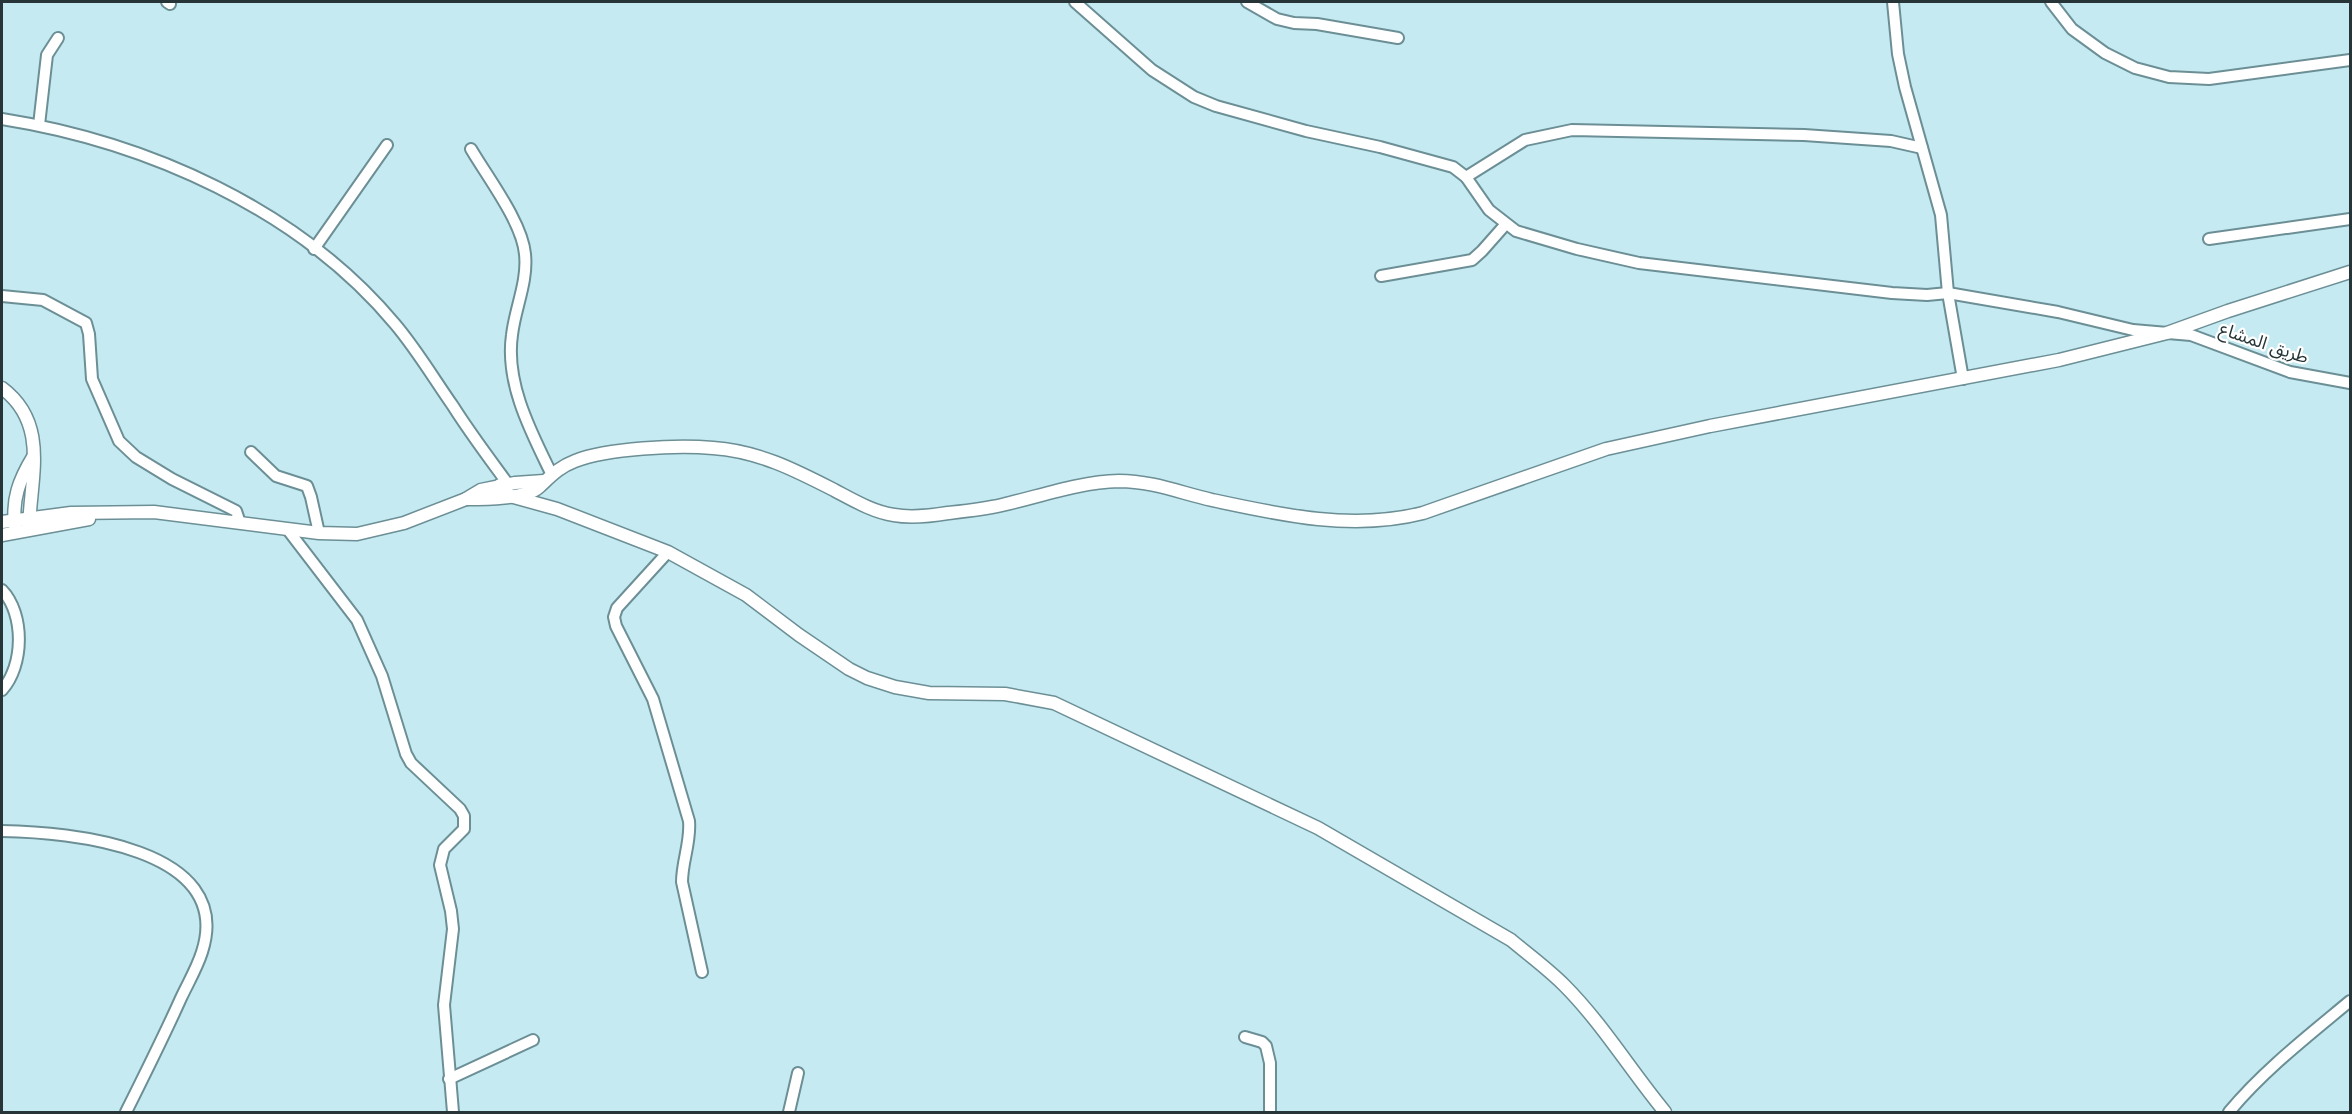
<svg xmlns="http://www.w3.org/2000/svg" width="2352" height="1114" viewBox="0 0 2352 1114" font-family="Inter,'Noto Sans Arabic',sans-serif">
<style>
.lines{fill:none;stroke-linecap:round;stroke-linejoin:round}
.minor-casing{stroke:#6c8f96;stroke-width:14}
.tertiary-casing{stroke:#6c8f96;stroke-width:15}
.minor{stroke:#fff;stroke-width:10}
.tertiary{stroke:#fff;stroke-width:12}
.labels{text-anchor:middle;stroke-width:4.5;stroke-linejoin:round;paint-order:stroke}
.street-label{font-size:18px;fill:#273538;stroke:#fff}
</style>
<rect width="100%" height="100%" fill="#c5eaf1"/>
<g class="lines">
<defs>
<g id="minor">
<path d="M 167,2 L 170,4"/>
<path d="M 1075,2 L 1152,70 L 1194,97 L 1216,106 L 1306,131 L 1380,147 L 1453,167 L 1466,177 L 1489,210 L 1516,231 L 1577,249 L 1639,263 L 1892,293 L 1927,295 L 1948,293 L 2058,312 L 2133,330 L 2191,335 L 2290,372 L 2350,383"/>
<path d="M 1247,2 L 1277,19 L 1294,23 L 1317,24 L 1398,38"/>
<path d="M 1893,2 L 1898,54 L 1905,87 L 1941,215 L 1948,293 L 1963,379"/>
<path d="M 2051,2 L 2072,29 L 2105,53 L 2135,68 L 2169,77 L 2209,79 L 2350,60"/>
<path d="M 2,119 C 147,142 299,209 395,324 C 417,350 434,379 453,406 C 470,433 489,458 508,484"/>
<path d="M 39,125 L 47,55 L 58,38"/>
<path d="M 471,149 C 488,178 522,222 525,254 C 528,282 515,308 512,335 C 505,383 531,432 551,473"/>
<path d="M 1466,177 L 1525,140 L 1572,130 L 1804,135 L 1891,141 L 1922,148"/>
<path d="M 2209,239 L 2350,219"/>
<path d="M 314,249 L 387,145"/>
<path d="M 1381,276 L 1472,260 L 1482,251 L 1505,225"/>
<path d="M 2,296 L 43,300 L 86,323 L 89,334 L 92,379 L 119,441 L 136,457 L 172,479 L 236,511 L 240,523"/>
<path d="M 251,452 L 276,476 L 307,486 L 311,497 L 319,533"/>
<path d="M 288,530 L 357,620 L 382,676 L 406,754 L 411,763 L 460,809 L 464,816 L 464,829 L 444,849 L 440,865 L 451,911 L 453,929 L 444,1005 L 453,1112"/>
<path d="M 668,552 L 617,608 L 614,617 L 616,626 L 653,699 L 689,821 C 691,842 682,861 682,882 L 702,972"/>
<path d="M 2,590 C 25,614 24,666 2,690"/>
<path d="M 2,831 C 68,832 236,847 202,952 C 197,968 188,983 181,998 C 164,1036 145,1074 126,1112"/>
<path d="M 1245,1037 L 1262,1042 L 1266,1046 L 1270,1063 L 1270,1112"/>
<path d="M 449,1079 L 533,1040"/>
<path d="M 789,1112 L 798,1073"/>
<path d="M 2229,1112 C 2264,1070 2308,1036 2350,1001"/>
</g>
<g id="tertiary">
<path d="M 2,388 C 50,424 30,478 29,529"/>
<path d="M 500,485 L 510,496 L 557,509 L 668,552 L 746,595 L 799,635 L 849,669 L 867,678 L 895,687 L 929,693 L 1005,694 L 1054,703 L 1318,828 L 1511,940 C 1529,955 1548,969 1564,985 C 1602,1023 1631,1071 1665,1112"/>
<path d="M 466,499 C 484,499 526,499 539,487 C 551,476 559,467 575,461 C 608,448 677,445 713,448 C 758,451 795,470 834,490 C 853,500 873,512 894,515 C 911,518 930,516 948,513 C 966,511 985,509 1002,505 C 1041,496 1079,482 1119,481 C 1152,481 1181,493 1212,500 C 1281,515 1353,531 1423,513 L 1606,449 L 1710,426 L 2059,360 L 2167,333 L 2228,311 L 2350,272"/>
<path d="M 2,522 L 71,513 L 154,512 L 319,533 L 357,534 L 404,523 L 466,499 L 481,490 L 515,483 L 544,481"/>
<path d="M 15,526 C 12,499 19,480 33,457"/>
<path d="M 2,535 L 89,519"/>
</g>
</defs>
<!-- minor casing -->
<use href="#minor" class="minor-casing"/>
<!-- tertiary casing -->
<use href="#tertiary" class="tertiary-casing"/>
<!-- minor -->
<use href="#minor" class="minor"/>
<!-- tertiary -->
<use href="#tertiary" class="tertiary"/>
</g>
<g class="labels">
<!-- street labels -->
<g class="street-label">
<text transform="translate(2264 343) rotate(19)" y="6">طريق المشاع</text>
</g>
</g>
<!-- border -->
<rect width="2352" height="1114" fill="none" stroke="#273538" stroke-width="6"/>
</svg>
